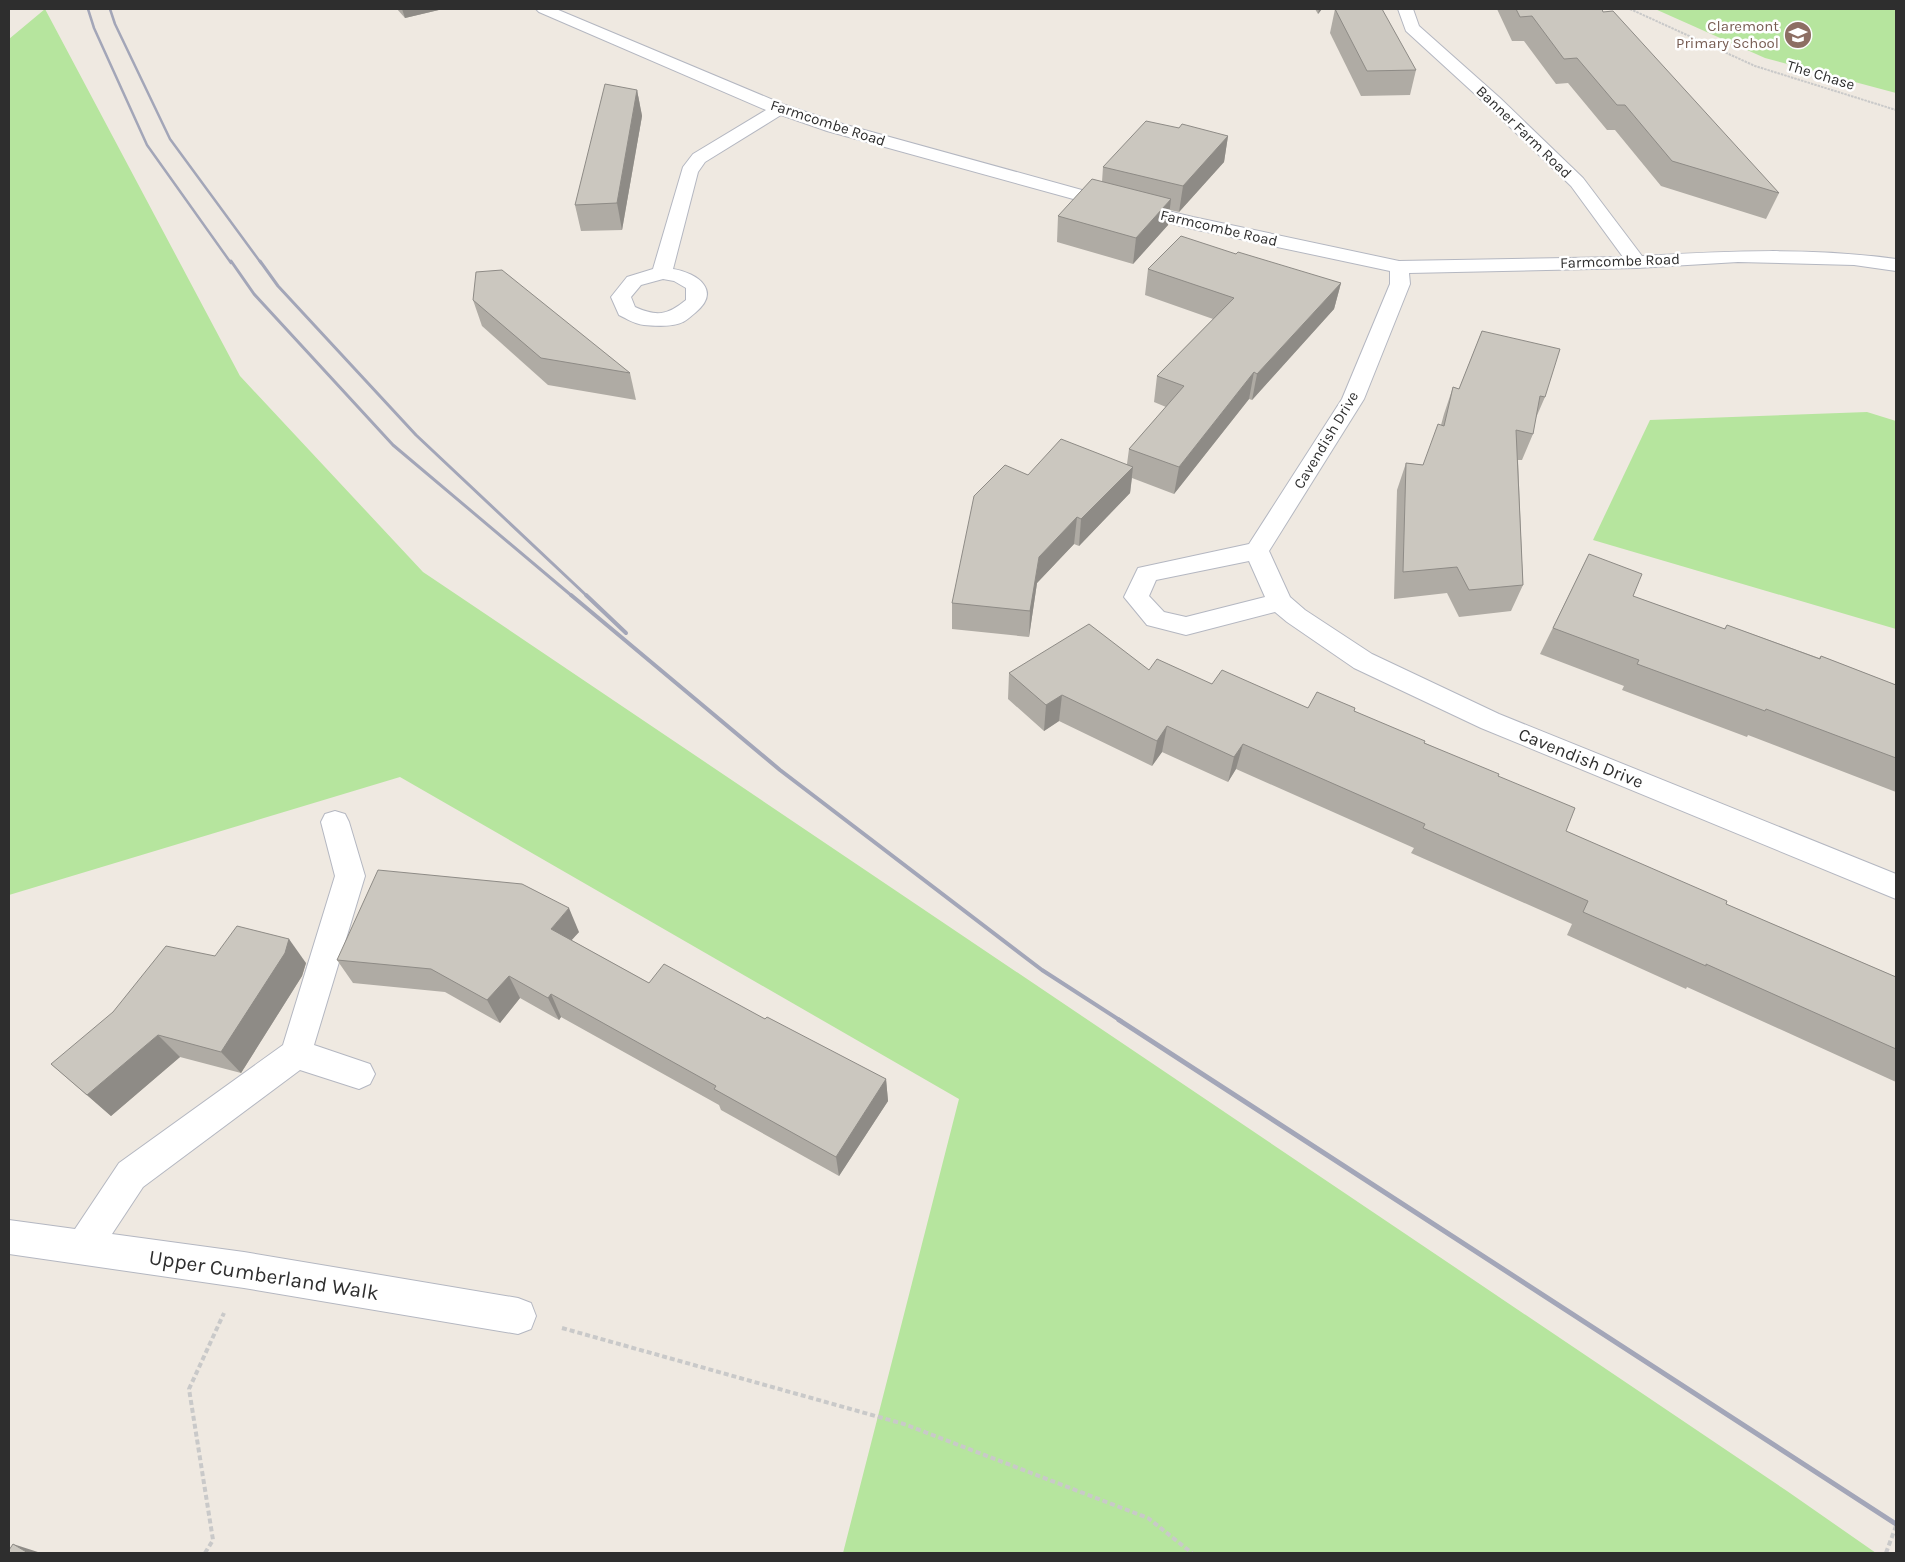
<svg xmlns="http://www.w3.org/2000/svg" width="1905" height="1562" viewBox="0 0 1905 1562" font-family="Karla,sans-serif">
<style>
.green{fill:#b6e59e}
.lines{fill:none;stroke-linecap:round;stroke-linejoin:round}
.minor-casing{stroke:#b4b7c1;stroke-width:2}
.path-far1{stroke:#c9c9c9;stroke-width:2;stroke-dasharray:2.5 1;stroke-linecap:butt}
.path{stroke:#c9c9c9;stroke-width:4;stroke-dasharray:5 3;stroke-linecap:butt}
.minor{fill:#fff;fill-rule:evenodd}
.rail-far3{stroke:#a3a6b8;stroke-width:2.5}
.rail-far2{stroke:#a3a6b8;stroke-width:3}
.rail-far1{stroke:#a3a6b8;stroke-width:4}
.rail{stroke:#a3a6b8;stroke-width:5}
.wall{fill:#afaba4}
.shaded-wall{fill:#8e8b86}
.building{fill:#cbc7bf;stroke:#8e8b86}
.labels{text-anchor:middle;stroke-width:5;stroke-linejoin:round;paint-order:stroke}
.far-education-label{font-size:15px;fill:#785e54;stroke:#fff;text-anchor:end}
.far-street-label{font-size:15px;fill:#2e2e2e;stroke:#fff}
.street-label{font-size:18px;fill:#2e2e2e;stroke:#fff}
.near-street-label{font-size:21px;fill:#2e2e2e;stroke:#fff}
</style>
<rect width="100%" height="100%" fill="#efe9e1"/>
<!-- green -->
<g class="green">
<path d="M 45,9 L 240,376 L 423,572 L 1787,1491 L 1876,1553 L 843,1553 L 959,1099 L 400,777 L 9,895 L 9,39 Z"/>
<path d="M 1655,9 L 1896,9 L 1896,93 L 1765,58 Z"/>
<path d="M 1867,412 L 1896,421 L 1896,629 L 1593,540 L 1650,420 Z"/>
</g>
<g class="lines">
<defs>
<g id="minor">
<path d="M 536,9 L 556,9 L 785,105 L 839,123 L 1089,192 L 1193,217 L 1399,261 L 1623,257 L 1571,186 L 1488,106 L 1406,31 L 1398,9 L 1413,9 L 1419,26 L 1500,98 L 1583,178 L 1642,256 C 1727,251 1812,247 1896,259 L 1896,271 L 1854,265 L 1738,262 L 1637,268 L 1409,273 L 1410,284 L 1364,399 L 1269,551 L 1290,597 L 1305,610 L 1372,654 L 1499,714 L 1896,874 L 1896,899 L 1481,728 L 1354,668 L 1287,622 L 1275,612 L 1186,635 L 1147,625 L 1124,597 L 1138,568 L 1249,544 L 1342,399 L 1390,284 L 1390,271 L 1193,229 L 1077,200 L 827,131 L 781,115 L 705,162 L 698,172 L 673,269 C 698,273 722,291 695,313 C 691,316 687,320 683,322 C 674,327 654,326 644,325 C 635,324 627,319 619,315 L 611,297 L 627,277 L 653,269 L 683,167 L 693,154 L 766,110 L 539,12 ZM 663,279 L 674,281 L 686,288 L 686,300 C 668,315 657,317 635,307 L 631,297 L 641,285 ZM 1249,561 L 1265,597 L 1186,617 L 1164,612 L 1149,596 L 1156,580 Z"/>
<path d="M 335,811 L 345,814 L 349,822 L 365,876 L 314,1045 L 370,1064 L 375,1074 L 370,1084 L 359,1089 L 300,1070 L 143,1187 L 112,1234 L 244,1252 L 518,1298 L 531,1303 L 536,1316 L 531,1329 L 518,1334 L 244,1288 L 9,1254 L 9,1220 L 75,1229 L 119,1163 L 283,1045 L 335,876 L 321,822 L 325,814 Z"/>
</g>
</defs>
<!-- minor casing -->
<use href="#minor" class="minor-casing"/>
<!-- path-far1 -->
<path class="path-far1" d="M 1630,9 L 1755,66 L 1896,110"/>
<!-- path -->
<g class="path">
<path d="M 562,1328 L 904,1424 L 1148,1518 L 1192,1553"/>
<path d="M 205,1553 L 213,1540 L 189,1389 L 224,1313"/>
<path d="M 1886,1553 L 1896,1526"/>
</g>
<!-- minor -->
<use href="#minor" class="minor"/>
<!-- rail-far3 -->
<g class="rail-far3">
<path d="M 88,9 L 94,28 L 147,145 L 231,263"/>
<path d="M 110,9 L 115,24 L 170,139 L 261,263"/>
</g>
<!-- rail-far2 -->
<g class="rail-far2">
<path d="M 231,261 L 254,294 L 393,445 L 572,596"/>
<path d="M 260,261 L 278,286 L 416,435 L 587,596"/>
</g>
<!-- rail-far1 -->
<g class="rail-far1">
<path d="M 571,595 L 780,770 L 1042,970 L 1121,1021"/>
<path d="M 586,595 L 626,633"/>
</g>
<!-- rail -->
<path class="rail" d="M 1119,1020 L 1896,1524"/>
</g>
<!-- wall -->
<g class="wall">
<path d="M 397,9 L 443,9 L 405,18 Z"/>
<path d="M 1315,9 L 1322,9 L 1318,14 Z"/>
<path d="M 1335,9 L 1416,70 L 1410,95 L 1361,96 L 1330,33 Z"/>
<path d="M 1497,9 L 1602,9 L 1603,12 L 1779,193 L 1766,219 L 1661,186 L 1615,130 L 1607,130 L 1568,83 L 1556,84 L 1524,41 L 1512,41 Z"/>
<path d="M 637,90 L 642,116 L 622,230 L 581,231 L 575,205 Z"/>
<path d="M 1179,128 L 1228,136 L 1224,162 L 1179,212 L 1170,210 L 1168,225 L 1133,264 L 1057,242 L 1058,216 L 1102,182 L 1103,167 Z"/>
<path d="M 1236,254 L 1341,283 L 1334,309 L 1252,400 L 1249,399 L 1174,494 L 1132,478 L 1130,493 L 1079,546 L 1074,544 L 1037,583 L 1029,637 L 952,629 L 952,603 L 1028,475 L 1127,464 L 1129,449 L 1166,407 L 1154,402 L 1157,376 L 1213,319 L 1145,295 L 1148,269 Z"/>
<path d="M 473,300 L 630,373 L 636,400 L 548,385 L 482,326 Z"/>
<path d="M 1482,331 L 1545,397 L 1535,420 L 1533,434 L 1522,460 L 1518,460 L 1523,585 L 1511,611 L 1459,617 L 1447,593 L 1394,599 L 1397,490 L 1406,463 L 1423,465 L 1441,425 L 1444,414 L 1453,387 L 1459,389 Z"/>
<path d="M 1589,554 L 1633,596 L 1724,629 L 1727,625 L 1819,658 L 1821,656 L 1896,685 L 1896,792 L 1748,735 L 1747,737 L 1622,690 L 1624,686 L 1540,654 Z"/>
<path d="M 1149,670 L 1212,684 L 1308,708 L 1354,711 L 1498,776 L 1566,831 L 1726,904 L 1896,977 L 1896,1082 L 1687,987 L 1686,989 L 1567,935 L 1572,924 L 1411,853 L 1414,848 L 1236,769 L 1228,782 L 1162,752 L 1152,766 L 1059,721 L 1044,731 L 1008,699 L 1009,673 Z"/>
<path d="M 579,932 L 571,940 L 649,983 L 765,1019 L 886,1079 L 888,1101 L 839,1176 L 721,1110 L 719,1105 L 561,1017 L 559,1020 L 520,998 L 500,1023 L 445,992 L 353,983 L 337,960 Z"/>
<path d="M 306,963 L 302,976 L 241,1073 L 180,1057 L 111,1116 L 51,1064 Z"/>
</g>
<!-- shaded-wall -->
<g class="shaded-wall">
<path d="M 402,9 L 443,9 L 405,18 Z"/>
<path d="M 1319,9 L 1322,9 L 1318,14 Z"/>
<path d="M 637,90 L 642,116 L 622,230 L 617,203 Z"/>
<path d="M 1228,136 L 1224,162 L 1179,212 L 1183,186 Z"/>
<path d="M 1171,199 L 1168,225 L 1133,264 L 1136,238 Z"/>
<path d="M 1341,283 L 1334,309 L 1252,400 L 1257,374 Z"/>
<path d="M 1254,372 L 1249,399 L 1174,494 L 1179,467 Z"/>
<path d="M 1133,467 L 1130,493 L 1079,546 L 1081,519 Z"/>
<path d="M 1077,517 L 1074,544 L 1037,583 L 1029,637 L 1030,611 L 1039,557 Z"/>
<path d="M 1062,695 L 1059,721 L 1044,731 L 1046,705 Z"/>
<path d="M 1167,726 L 1162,752 L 1152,766 L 1157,741 Z"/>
<path d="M 1243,744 L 1236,769 L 1228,782 L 1234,757 Z"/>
<path d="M 569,908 L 579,932 L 561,952 L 551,929 Z"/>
<path d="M 289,939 L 306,963 L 302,976 L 241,1073 L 221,1052 Z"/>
<path d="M 509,976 L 520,998 L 500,1023 L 487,1000 Z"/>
<path d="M 551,994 L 561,1017 L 559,1020 L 548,998 Z"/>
<path d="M 158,1035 L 180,1057 L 111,1116 L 87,1095 Z"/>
<path d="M 886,1079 L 888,1101 L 839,1176 L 836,1157 Z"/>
<path d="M 13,1544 L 41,1553 L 28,1553 Z"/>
</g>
<!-- building -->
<g class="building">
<path d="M 1335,9 L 1382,9 L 1416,70 L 1367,71 Z"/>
<path d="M 1516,9 L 1602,9 L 1603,12 L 1613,11 L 1779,193 L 1672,161 L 1625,105 L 1617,105 L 1577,58 L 1564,59 L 1532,16 L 1520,17 Z"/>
<path d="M 605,84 L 637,90 L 617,203 L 575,205 Z"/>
<path d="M 1146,121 L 1179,128 L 1182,124 L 1228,136 L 1183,186 L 1103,167 Z"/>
<path d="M 1092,179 L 1171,199 L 1136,238 L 1058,216 Z"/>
<path d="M 1181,236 L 1236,254 L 1238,252 L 1341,283 L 1257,374 L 1254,372 L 1179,467 L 1129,449 L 1184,386 L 1157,376 L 1234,298 L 1148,269 Z"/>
<path d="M 502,270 L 630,373 L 541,358 L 473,300 L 476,272 Z"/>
<path d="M 1482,331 L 1560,349 L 1545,397 L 1540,396 L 1533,434 L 1516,430 L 1523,585 L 1469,590 L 1457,567 L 1403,572 L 1406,463 L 1423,465 L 1438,424 L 1444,426 L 1453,387 L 1459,389 Z"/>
<path d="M 1061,439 L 1133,467 L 1081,519 L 1077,517 L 1039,557 L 1030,611 L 952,603 L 974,496 L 1005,465 L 1028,475 Z"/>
<path d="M 1589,554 L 1642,574 L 1633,596 L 1725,629 L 1727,625 L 1820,659 L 1821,656 L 1896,685 L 1896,758 L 1766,709 L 1765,711 L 1637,664 L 1639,660 L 1553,628 Z"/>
<path d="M 1089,624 L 1149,670 L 1157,659 L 1212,684 L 1222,670 L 1308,708 L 1317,692 L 1355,708 L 1354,711 L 1425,741 L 1424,743 L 1499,774 L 1498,776 L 1575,808 L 1566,831 L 1727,901 L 1726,904 L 1896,977 L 1896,1049 L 1706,964 L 1706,966 L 1583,912 L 1588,901 L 1423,828 L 1425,824 L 1243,744 L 1234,757 L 1167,726 L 1157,741 L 1062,695 L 1046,705 L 1009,673 Z"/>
<path d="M 378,870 L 522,884 L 569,908 L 551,929 L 649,983 L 664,964 L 765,1019 L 767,1017 L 886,1079 L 836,1157 L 714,1089 L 716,1086 L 551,994 L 548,998 L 509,976 L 487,1000 L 431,969 L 337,960 Z"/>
<path d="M 237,926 L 289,939 L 285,953 L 221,1052 L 158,1035 L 87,1095 L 51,1064 L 113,1012 L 166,946 L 215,956 Z"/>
<path d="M 13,1544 L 28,1553 L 9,1553 L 9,1550 Z"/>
</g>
<!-- icons -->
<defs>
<symbol id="school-disc" viewBox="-11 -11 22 22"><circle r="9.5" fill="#8d6e63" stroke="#fff"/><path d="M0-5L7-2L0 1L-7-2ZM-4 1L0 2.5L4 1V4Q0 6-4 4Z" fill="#fff"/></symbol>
</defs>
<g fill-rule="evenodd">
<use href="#school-disc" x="1782" y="19" width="32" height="32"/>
</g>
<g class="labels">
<!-- far-education labels -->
<g class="far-education-label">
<text x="1779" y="31">Claremont<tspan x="1779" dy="17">Primary School</tspan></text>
</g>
<!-- far-street labels -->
<g class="far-street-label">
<text transform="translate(1821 75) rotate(17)" y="5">The Chase</text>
<text transform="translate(828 123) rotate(18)" y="5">Farmcombe Road</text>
<text transform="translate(1524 132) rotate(44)" y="5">Banner Farm Road</text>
<text transform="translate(1219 228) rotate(13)" y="5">Farmcombe Road</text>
<text transform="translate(1620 261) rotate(-2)" y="5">Farmcombe Road</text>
<text transform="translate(1326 440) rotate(-59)" y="5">Cavendish Drive</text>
</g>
<!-- street labels -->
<g class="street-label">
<text transform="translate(1581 758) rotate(22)" y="6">Cavendish Drive</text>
</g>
<!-- near-street labels -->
<g class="near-street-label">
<text transform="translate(264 1275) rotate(9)" y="7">Upper Cumberland Walk</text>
</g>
</g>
<!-- border -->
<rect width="1905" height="1562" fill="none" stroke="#2e2e2e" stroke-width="20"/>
</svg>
